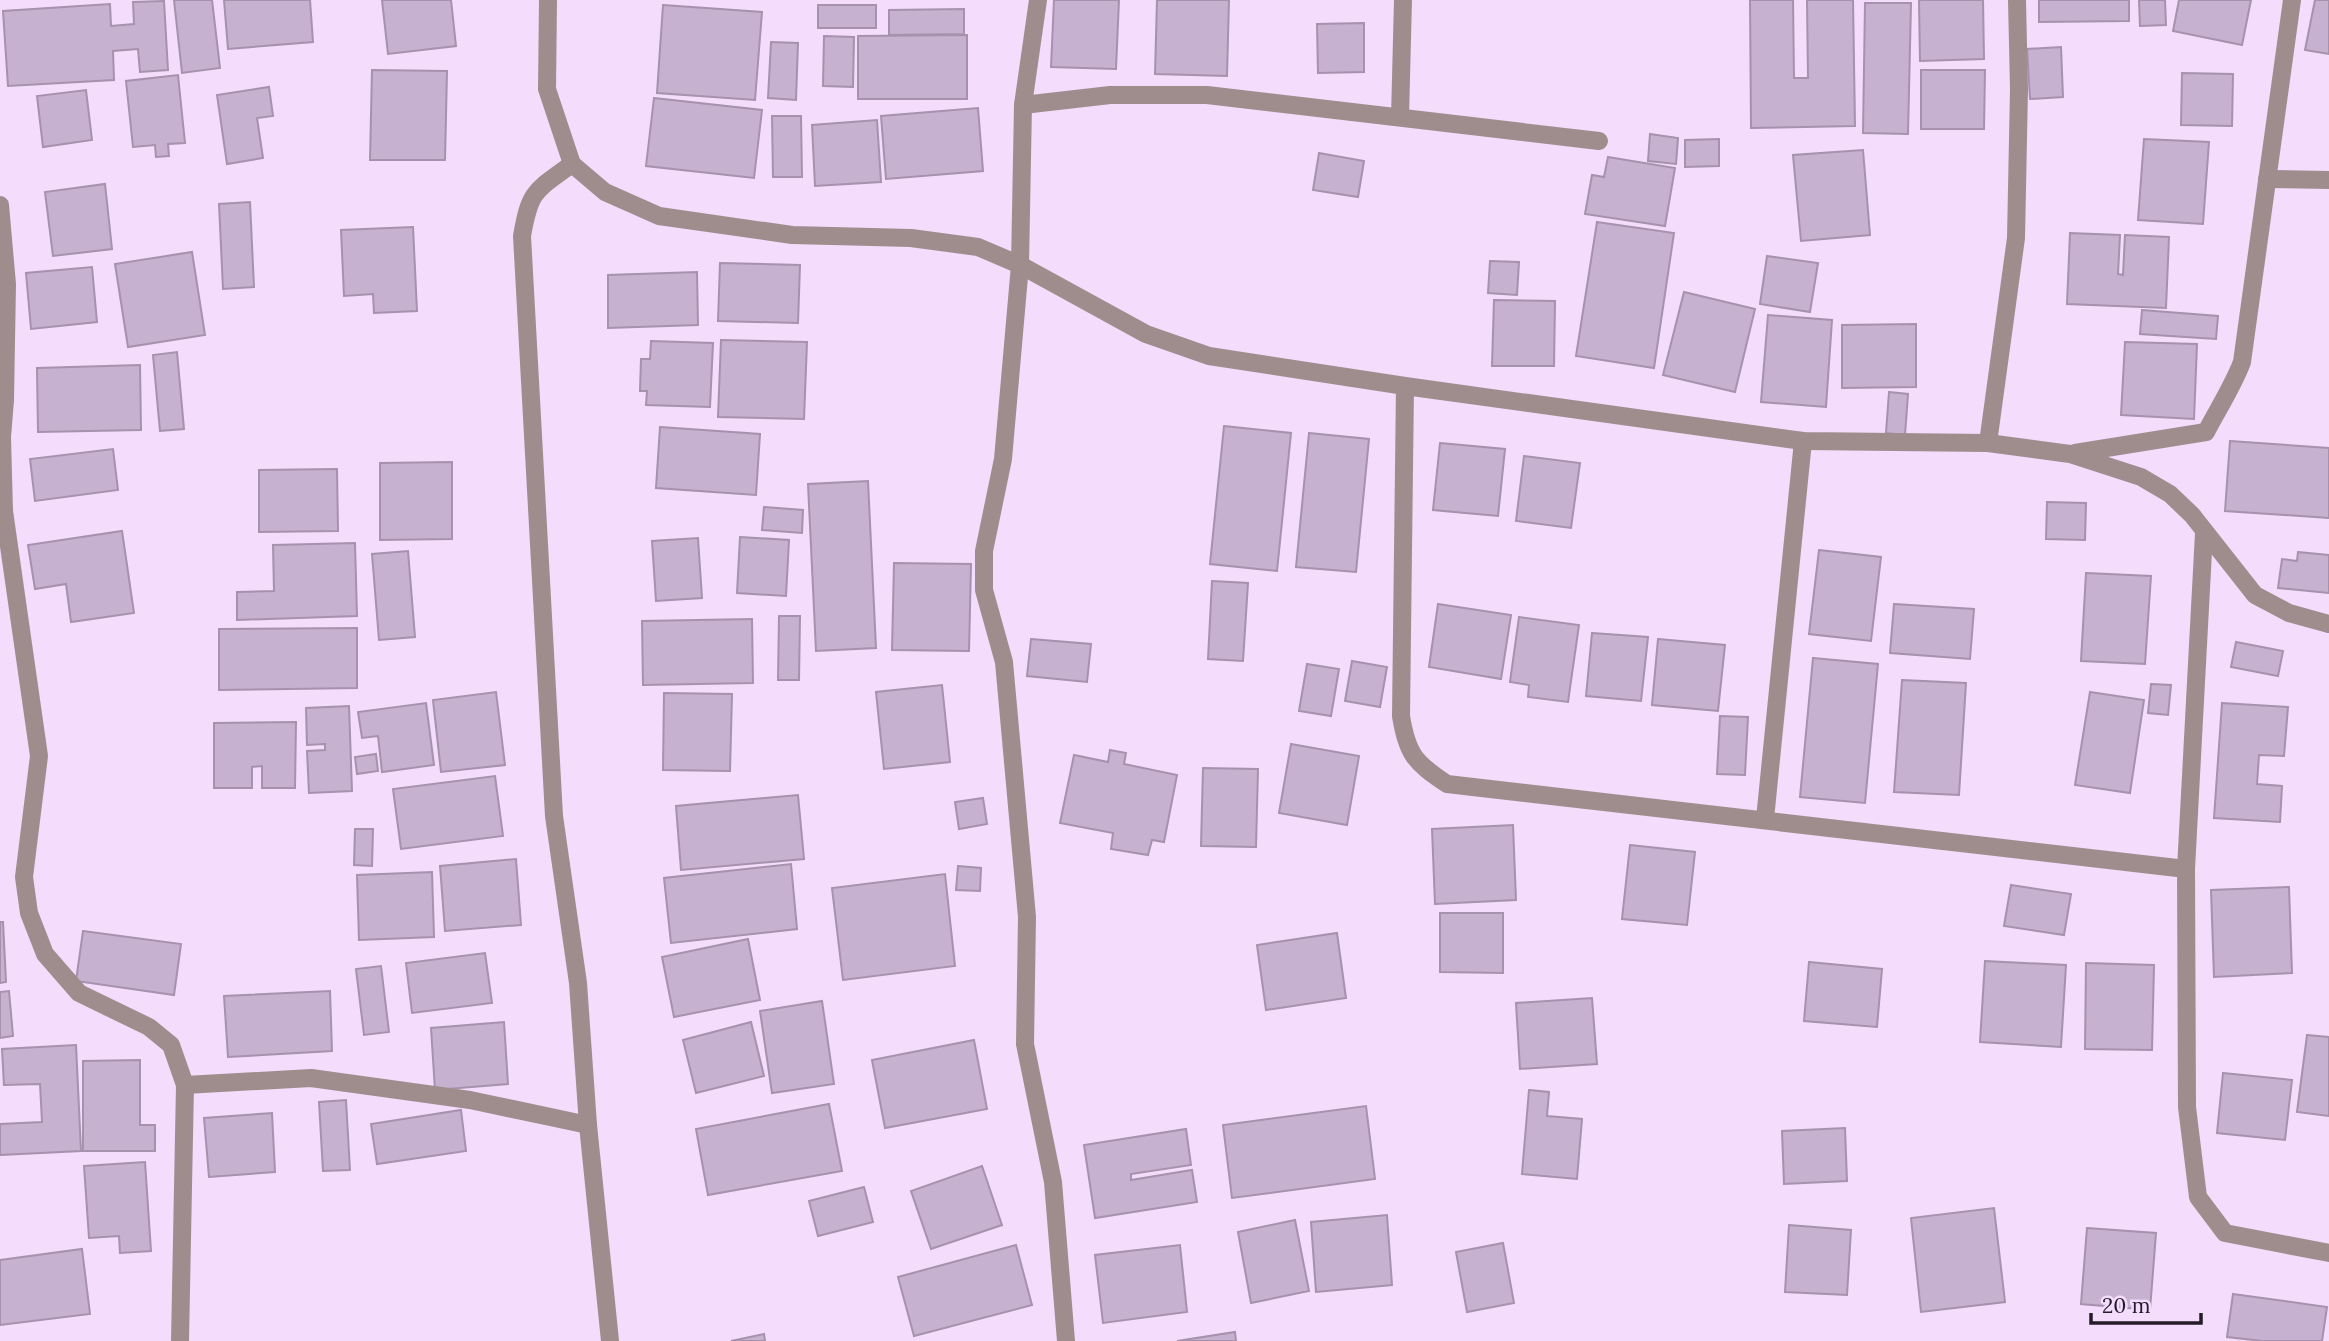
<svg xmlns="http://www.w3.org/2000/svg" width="2329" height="1341" viewBox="0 0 2329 1341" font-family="Lora,serif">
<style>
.building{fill:#c7b1d0;stroke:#a691ae;stroke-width:2}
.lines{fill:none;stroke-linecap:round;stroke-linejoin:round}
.street{stroke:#9f8d8e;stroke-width:18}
</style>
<rect width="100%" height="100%" fill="#f3dcfc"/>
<!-- building -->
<g class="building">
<path d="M 174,0 L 212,0 L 220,68 L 182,73 Z"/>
<path d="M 224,0 L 310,0 L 313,42 L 228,49 Z"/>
<path d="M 382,0 L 451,0 L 456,46 L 388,54 Z"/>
<path d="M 1054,0 L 1119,0 L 1116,69 L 1051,67 Z"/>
<path d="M 1157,0 L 1229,0 L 1227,76 L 1155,74 Z"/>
<path d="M 1750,0 L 1793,0 L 1794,78 L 1808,78 L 1807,0 L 1853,0 L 1855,126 L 1751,128 Z"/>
<path d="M 1919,0 L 1983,0 L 1984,59 L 1920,61 Z"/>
<path d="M 2039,0 L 2129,0 L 2129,21 L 2039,22 Z"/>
<path d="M 2139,0 L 2165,0 L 2166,25 L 2140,26 Z"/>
<path d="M 2179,0 L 2251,0 L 2242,45 L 2173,31 Z"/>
<path d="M 2315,0 L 2329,0 L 2329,54 L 2305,50 Z"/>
<path d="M 164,1 L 168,70 L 140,72 L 138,49 L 113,51 L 114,80 L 8,86 L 3,11 L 110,4 L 111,26 L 134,24 L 133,2 Z"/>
<path d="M 1865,3 L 1911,3 L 1908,134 L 1863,133 Z"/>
<path d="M 663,5 L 762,12 L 755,100 L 657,93 Z"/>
<rect x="818" y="5" width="58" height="23"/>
<path d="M 964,9 L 964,34 L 889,35 L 889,10 Z"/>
<path d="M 1364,23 L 1364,72 L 1318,73 L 1317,24 Z"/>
<path d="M 967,35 L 967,99 L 858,99 L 858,36 Z"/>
<path d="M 824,36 L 854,37 L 853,87 L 823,86 Z"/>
<path d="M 771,42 L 798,43 L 796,100 L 768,98 Z"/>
<path d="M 2061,47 L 2063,97 L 2030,99 L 2027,49 Z"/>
<path d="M 372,70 L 447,71 L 445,160 L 370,160 Z"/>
<path d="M 1921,70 L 1985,70 L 1984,129 L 1921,129 Z"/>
<path d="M 2182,73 L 2233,74 L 2232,126 L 2181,125 Z"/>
<path d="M 178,75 L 185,143 L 168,144 L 169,156 L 156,157 L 155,145 L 133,147 L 126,81 Z"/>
<path d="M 269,87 L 273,116 L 257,118 L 263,158 L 227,164 L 217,95 Z"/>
<path d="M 86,90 L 92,140 L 43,147 L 37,96 Z"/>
<path d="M 654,98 L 762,110 L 754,178 L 646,166 Z"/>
<path d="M 978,108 L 983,171 L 886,179 L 881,116 Z"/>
<path d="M 772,116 L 801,116 L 802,177 L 773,177 Z"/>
<path d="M 877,120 L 881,182 L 815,186 L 812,125 Z"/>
<path d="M 1650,134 L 1678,138 L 1676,164 L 1648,161 Z"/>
<path d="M 1719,139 L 1719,166 L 1685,167 L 1685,140 Z"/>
<path d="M 2144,139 L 2209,142 L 2203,224 L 2138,220 Z"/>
<path d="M 1863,150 L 1870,235 L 1801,241 L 1793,155 Z"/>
<path d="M 1319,153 L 1364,161 L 1358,197 L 1313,190 Z"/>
<path d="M 1608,157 L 1675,168 L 1665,226 L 1585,214 L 1592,175 L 1604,177 Z"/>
<path d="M 105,184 L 112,249 L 53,256 L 45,192 Z"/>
<path d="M 250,202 L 254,287 L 223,289 L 219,204 Z"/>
<path d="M 1597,222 L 1674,233 L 1654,368 L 1576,356 Z"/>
<path d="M 413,227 L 417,311 L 374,313 L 373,294 L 344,296 L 341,230 Z"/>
<path d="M 2070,233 L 2120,235 L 2118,274 L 2123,275 L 2125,235 L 2169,237 L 2166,308 L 2067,304 Z"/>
<path d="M 192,252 L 205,335 L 128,347 L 115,264 Z"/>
<path d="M 1767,256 L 1818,263 L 1810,312 L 1760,304 Z"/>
<path d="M 1490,261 L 1519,262 L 1517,295 L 1488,293 Z"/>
<path d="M 720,263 L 800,265 L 798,323 L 718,321 Z"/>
<path d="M 92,267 L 97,322 L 31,329 L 26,273 Z"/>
<path d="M 697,272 L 698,325 L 608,328 L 608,275 Z"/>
<path d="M 1684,292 L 1755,309 L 1735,392 L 1663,375 Z"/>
<path d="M 1494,300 L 1555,301 L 1554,366 L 1492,366 Z"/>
<path d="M 2142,310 L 2218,316 L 2216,339 L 2140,334 Z"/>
<path d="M 1768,315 L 1832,320 L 1826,407 L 1761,402 Z"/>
<path d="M 1916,324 L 1916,387 L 1842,388 L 1842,325 Z"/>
<path d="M 721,340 L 807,342 L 804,419 L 718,417 Z"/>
<path d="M 651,341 L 713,343 L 710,407 L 646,405 L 647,391 L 640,391 L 641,359 L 650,359 Z"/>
<path d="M 2125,342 L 2197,344 L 2194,419 L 2121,415 Z"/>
<path d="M 177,352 L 184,429 L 160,431 L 153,355 Z"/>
<path d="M 140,365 L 141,430 L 38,432 L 37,368 Z"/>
<path d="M 1889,392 L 1908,394 L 1905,435 L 1886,433 Z"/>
<path d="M 1224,426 L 1291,433 L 1277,571 L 1210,564 Z"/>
<path d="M 660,427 L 760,434 L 756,495 L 656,488 Z"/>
<path d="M 1309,433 L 1369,439 L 1356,572 L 1296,567 Z"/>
<path d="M 2230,441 L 2329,448 L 2329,518 L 2225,511 Z"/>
<path d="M 1440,443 L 1505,449 L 1498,516 L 1433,510 Z"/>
<path d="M 113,449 L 118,490 L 35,501 L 30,459 Z"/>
<path d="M 1524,456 L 1580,463 L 1571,528 L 1516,521 Z"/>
<path d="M 452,462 L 452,539 L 380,540 L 380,463 Z"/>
<path d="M 337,469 L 338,531 L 259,532 L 259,470 Z"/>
<path d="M 868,481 L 876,648 L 816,651 L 808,484 Z"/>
<path d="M 2047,502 L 2086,503 L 2085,540 L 2046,539 Z"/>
<path d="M 764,507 L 803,510 L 802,533 L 762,530 Z"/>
<path d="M 122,531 L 134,613 L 71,622 L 66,584 L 35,589 L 28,545 Z"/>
<path d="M 740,537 L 789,540 L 786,596 L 737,593 Z"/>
<path d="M 698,538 L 702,598 L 656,601 L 652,541 Z"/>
<path d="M 355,543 L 357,616 L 237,620 L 237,592 L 274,591 L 273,545 Z"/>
<path d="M 1819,550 L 1881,557 L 1871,641 L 1809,634 Z"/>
<path d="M 408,551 L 415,637 L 379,640 L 372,554 Z"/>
<path d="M 2298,552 L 2329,555 L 2329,593 L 2278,588 L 2282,559 L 2297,561 Z"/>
<path d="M 894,563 L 971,564 L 969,651 L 892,650 Z"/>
<path d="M 2086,573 L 2151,576 L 2145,664 L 2081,661 Z"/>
<path d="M 1212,581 L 1248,583 L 1243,661 L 1208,659 Z"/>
<path d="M 1438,604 L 1511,615 L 1501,679 L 1429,667 Z"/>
<path d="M 1894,604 L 1974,609 L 1970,659 L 1890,653 Z"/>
<path d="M 779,616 L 800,616 L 799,680 L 778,680 Z"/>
<path d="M 1519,617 L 1579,625 L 1568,702 L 1528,697 L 1529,685 L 1510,682 Z"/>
<path d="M 752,619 L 753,683 L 643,685 L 642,621 Z"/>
<path d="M 357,628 L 357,688 L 219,690 L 219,629 Z"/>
<path d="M 1592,633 L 1648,637 L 1641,701 L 1586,696 Z"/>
<path d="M 1031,639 L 1091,644 L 1087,682 L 1027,676 Z"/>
<path d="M 1658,639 L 1725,645 L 1718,711 L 1652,705 Z"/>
<path d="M 2236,642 L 2283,651 L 2278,676 L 2231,667 Z"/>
<path d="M 1813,658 L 1878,664 L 1865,803 L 1800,797 Z"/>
<path d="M 1352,661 L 1387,667 L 1380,707 L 1345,701 Z"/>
<path d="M 1307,664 L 1339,669 L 1331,716 L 1299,711 Z"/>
<path d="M 1902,680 L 1966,683 L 1959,795 L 1894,792 Z"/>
<path d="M 2151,684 L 2171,685 L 2168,715 L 2148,713 Z"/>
<path d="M 942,685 L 950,762 L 884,769 L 876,692 Z"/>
<path d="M 496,692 L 505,765 L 441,772 L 433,700 Z"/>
<path d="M 2090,692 L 2144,700 L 2130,793 L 2075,785 Z"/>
<path d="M 664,693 L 732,694 L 730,771 L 663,770 Z"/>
<path d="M 426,703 L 434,765 L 382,772 L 378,736 L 362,738 L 358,712 Z"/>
<path d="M 2222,703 L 2288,707 L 2284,756 L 2259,755 L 2257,784 L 2282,786 L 2280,822 L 2214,818 Z"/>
<path d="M 349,706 L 352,791 L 309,793 L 307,751 L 325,750 L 325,744 L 307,745 L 306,708 Z"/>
<path d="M 1720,716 L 1748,717 L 1745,775 L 1717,774 Z"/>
<path d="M 296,722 L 295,788 L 262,788 L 262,766 L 252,767 L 252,788 L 214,788 L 214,723 Z"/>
<path d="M 1291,744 L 1359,756 L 1347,825 L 1279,813 Z"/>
<path d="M 1110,750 L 1126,753 L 1124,764 L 1177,775 L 1164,842 L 1152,840 L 1148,855 L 1111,849 L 1113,833 L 1060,823 L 1074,755 L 1108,762 Z"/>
<path d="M 376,754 L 378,771 L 357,774 L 355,757 Z"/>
<path d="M 1203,768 L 1258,769 L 1256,847 L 1201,846 Z"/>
<path d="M 495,776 L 503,836 L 401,849 L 393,789 Z"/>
<path d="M 798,795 L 804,859 L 681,870 L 676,806 Z"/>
<path d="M 983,798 L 987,824 L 959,829 L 955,802 Z"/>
<path d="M 1513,825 L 1516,900 L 1435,904 L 1432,829 Z"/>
<path d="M 355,829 L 373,829 L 372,866 L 354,865 Z"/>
<path d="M 1630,845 L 1695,852 L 1687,925 L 1622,919 Z"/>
<path d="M 516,859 L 521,925 L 445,931 L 440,866 Z"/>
<path d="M 791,864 L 797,929 L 671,943 L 664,878 Z"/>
<path d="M 958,866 L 981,868 L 980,891 L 956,890 Z"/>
<path d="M 432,872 L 434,937 L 359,940 L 357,875 Z"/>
<path d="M 945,874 L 955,966 L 843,980 L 832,888 Z"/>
<path d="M 2011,885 L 2071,894 L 2064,935 L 2004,926 Z"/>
<path d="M 2289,887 L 2292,973 L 2214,977 L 2211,890 Z"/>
<path d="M 1440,913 L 1503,913 L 1503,973 L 1440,972 Z"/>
<path d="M 0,922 L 3,922 L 6,982 L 0,983 Z"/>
<path d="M 83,931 L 181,944 L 174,995 L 76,981 Z"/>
<path d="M 1337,933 L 1346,998 L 1266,1010 L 1257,945 Z"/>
<path d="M 748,939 L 760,1000 L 674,1017 L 662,957 Z"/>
<path d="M 485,953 L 492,1003 L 412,1013 L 406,963 Z"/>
<path d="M 1985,961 L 2066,965 L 2061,1047 L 1980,1042 Z"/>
<path d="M 1809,962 L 1882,969 L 1877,1027 L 1804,1021 Z"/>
<path d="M 2086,963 L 2154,965 L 2152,1050 L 2085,1049 Z"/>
<path d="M 381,966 L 389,1032 L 364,1035 L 356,969 Z"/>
<path d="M 9,991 L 13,1036 L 0,1038 L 0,992 Z"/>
<path d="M 330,991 L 332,1051 L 228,1057 L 224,996 Z"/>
<path d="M 1592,998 L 1597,1064 L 1520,1069 L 1516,1003 Z"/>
<path d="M 822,1001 L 834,1084 L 772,1093 L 760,1011 Z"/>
<path d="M 504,1022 L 508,1084 L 435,1090 L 431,1028 Z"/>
<path d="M 751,1022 L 764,1076 L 696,1093 L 683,1040 Z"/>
<path d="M 2307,1035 L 2329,1037 L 2329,1116 L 2297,1112 Z"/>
<path d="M 974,1040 L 987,1109 L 885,1128 L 872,1060 Z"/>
<path d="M 76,1045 L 81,1151 L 0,1155 L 0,1124 L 42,1122 L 40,1084 L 4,1085 L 2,1049 Z"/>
<path d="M 140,1060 L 140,1125 L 155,1125 L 155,1151 L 83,1151 L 83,1061 Z"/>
<path d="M 2223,1073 L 2292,1080 L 2285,1140 L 2217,1133 Z"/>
<path d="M 1529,1090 L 1549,1092 L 1547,1116 L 1582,1119 L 1577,1179 L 1522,1174 Z"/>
<path d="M 346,1100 L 350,1170 L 323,1171 L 319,1102 Z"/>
<path d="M 829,1104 L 842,1171 L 708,1195 L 696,1129 Z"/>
<path d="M 1366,1106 L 1375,1179 L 1232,1198 L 1223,1125 Z"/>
<path d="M 461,1110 L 466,1151 L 377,1164 L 371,1124 Z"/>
<path d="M 272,1113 L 275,1172 L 209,1177 L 204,1118 Z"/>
<path d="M 1845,1128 L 1847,1181 L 1784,1184 L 1782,1131 Z"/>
<path d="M 1186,1129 L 1191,1165 L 1131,1174 L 1131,1180 L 1192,1170 L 1197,1202 L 1095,1218 L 1084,1145 Z"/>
<path d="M 145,1162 L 151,1251 L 120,1253 L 119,1236 L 89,1238 L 84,1166 Z"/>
<path d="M 982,1166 L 1002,1225 L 931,1249 L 911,1191 Z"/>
<path d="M 864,1187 L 873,1222 L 818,1236 L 809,1201 Z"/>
<path d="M 1994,1208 L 2005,1302 L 1921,1312 L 1911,1218 Z"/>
<path d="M 1387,1215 L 1392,1285 L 1316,1292 L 1311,1222 Z"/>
<path d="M 1295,1220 L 1309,1291 L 1251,1303 L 1238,1232 Z"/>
<path d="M 1789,1225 L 1851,1230 L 1847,1295 L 1785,1292 Z"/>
<path d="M 2087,1228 L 2156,1233 L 2150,1310 L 2081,1304 Z"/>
<path d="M 1503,1243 L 1514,1303 L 1467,1312 L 1456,1252 Z"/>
<path d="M 1016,1245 L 1032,1305 L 914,1336 L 898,1277 Z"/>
<path d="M 1180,1245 L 1187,1312 L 1103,1323 L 1095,1255 Z"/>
<path d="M 82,1249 L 90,1314 L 0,1325 L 0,1260 Z"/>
<path d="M 2233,1294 L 2327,1307 L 2322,1341 L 2262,1341 L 2227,1337 Z"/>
<path d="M 1235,1332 L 1236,1341 L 1177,1341 Z"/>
<path d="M 764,1334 L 765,1341 L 731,1341 Z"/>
</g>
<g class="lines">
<!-- street -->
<g class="street">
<path d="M 548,0 L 547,89 L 572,164 L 605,192 L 659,216 L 792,235 L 911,238 L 978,247 L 1020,265 L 1146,334 L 1209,356 L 1405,386 L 1803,441 L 1988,443 L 2070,454 L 2141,477 L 2170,494 L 2192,515 L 2255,595 L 2289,613 L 2329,624"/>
<path d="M 1038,0 L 1023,105 L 1020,265 L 1003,459 L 984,551 L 984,590 L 1004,662 L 1027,917 L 1025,1044 L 1053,1182 L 1066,1341"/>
<path d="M 1023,105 L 1110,95 L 1207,95 L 1599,141"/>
<path d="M 1400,117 L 1403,0"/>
<path d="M 572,164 C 535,191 530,190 522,236 L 554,816 L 578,983 L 588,1125 L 610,1341"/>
<path d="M 2267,179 L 2329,180"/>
<path d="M 0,205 L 7,284 L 5,400 L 2,437 L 4,511 L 39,756 L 24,877 L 29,913 L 45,954 L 79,993 L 149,1027 L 171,1045 L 185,1085 L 180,1341"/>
<path d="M 1405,386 L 1401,716 C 1407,754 1415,763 1447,784 L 2186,869"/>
<path d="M 1988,443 L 2016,238 L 2019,89 L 2017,0"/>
<path d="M 2075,453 L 2206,432 C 2218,409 2233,386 2242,362 L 2292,0"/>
<path d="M 2204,533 L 2186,869 L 2187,1107 L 2198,1197 L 2225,1233 L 2329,1253"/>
<path d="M 1765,819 L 1803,441"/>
<path d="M 185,1085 L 311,1078 L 470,1100 L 588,1125"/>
</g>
</g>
<!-- scale -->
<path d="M2091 1313v10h110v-10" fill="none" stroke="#241c28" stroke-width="3.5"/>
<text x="2102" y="1313" font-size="21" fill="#241c28" stroke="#f3dcfc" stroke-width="5" paint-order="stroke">20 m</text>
</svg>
